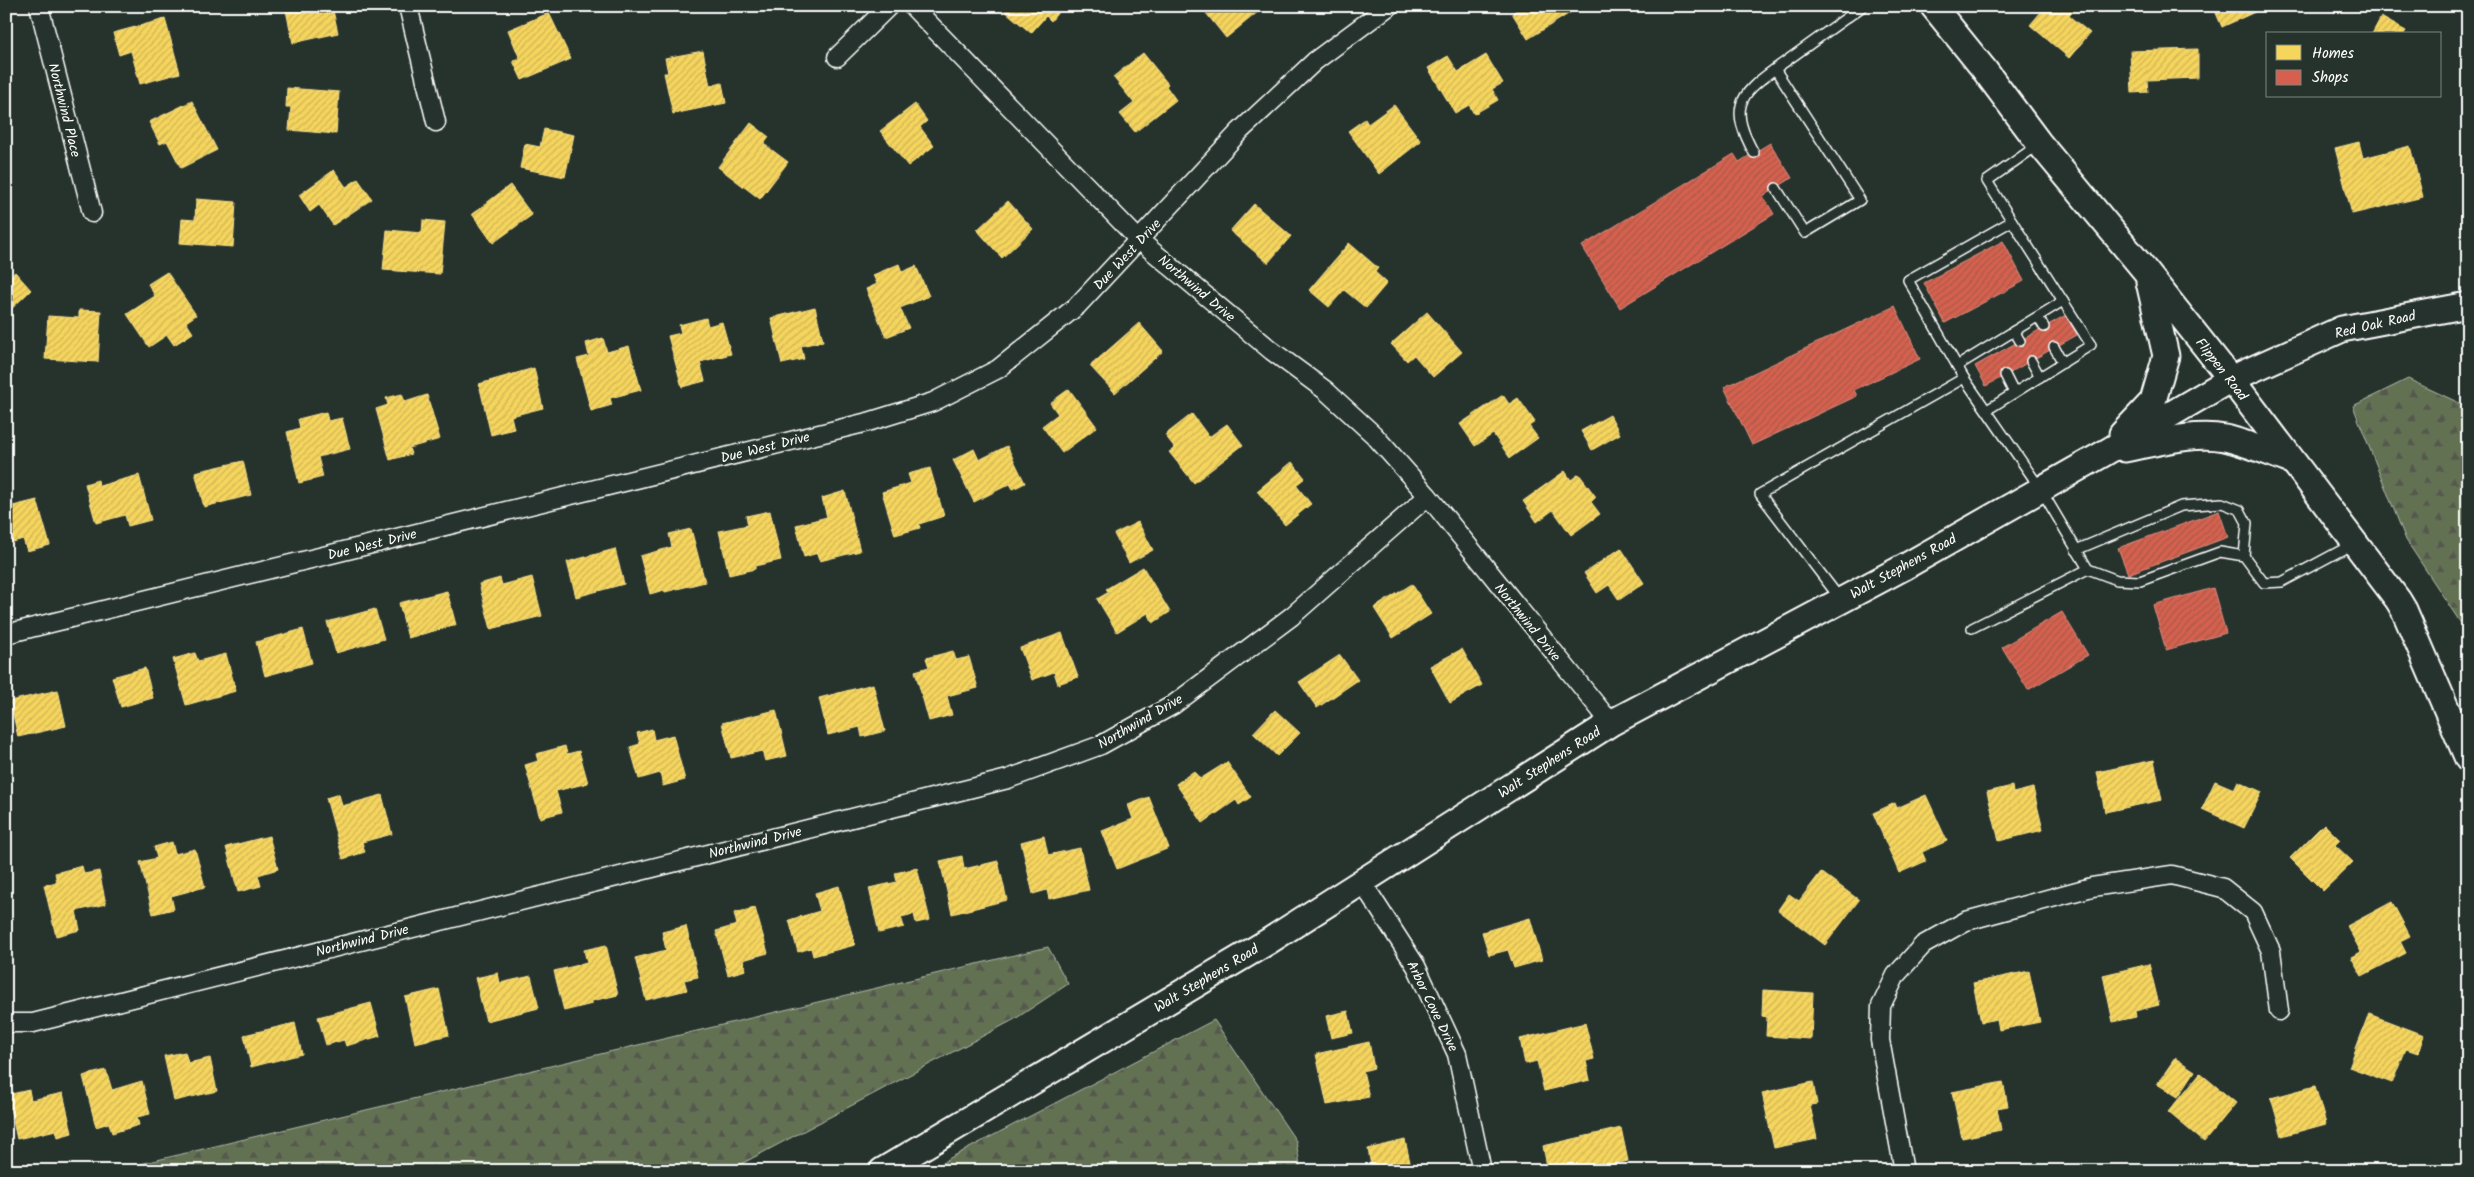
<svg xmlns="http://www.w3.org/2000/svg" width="2474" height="1177" viewBox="0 0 2474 1177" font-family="Kalam,sans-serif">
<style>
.forest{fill:url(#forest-firs);stroke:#b1b8a8}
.homes{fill:url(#homes-hatch);stroke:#f9e28d}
.shops{fill:url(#shops-hatch);stroke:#e29082}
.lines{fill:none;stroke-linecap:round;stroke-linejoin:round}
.lane-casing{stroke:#fff;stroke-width:12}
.street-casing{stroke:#fff;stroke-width:21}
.secondary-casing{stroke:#fff;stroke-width:29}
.lane{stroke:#26332d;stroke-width:9}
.street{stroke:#26332d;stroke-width:18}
.secondary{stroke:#26332d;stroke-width:25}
.labels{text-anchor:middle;stroke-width:5;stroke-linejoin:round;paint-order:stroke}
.street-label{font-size:14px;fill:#fff;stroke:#26332d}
</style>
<defs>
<pattern id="forest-firs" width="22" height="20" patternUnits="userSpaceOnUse" patternTransform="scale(1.25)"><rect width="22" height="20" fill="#637152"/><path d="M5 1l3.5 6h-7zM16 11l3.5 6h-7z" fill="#54594e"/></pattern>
<pattern id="homes-hatch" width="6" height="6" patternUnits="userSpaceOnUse" patternTransform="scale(1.25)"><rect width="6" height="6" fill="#f6d55c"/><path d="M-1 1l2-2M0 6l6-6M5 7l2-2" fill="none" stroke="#ccb358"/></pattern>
<pattern id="shops-hatch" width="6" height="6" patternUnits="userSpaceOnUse" patternTransform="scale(1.25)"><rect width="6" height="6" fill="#d6604d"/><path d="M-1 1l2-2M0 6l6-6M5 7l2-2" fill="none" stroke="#a6594d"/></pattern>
</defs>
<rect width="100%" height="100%" fill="#26332d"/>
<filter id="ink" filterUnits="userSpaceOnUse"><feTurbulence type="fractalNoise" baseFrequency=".02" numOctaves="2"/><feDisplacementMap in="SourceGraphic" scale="10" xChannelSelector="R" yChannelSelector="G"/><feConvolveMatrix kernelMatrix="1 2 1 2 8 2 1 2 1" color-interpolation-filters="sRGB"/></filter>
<g filter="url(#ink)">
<!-- forest -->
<g class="forest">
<path d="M 2408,379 L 2468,407 L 2468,634 L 2406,540 L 2353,406 Z"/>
<path d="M 1048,947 L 1068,984 L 1015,1019 L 728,1171 L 111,1171 Z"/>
<path d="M 1214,1020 L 1296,1141 L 1301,1171 L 931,1171 L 950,1158 Z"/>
</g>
<!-- homes -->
<g class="homes">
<path d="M 285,6 L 332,6 L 338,33 L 293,43 Z"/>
<path d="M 999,6 L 1063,6 L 1051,21 L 1046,16 L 1031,33 Z"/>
<path d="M 1204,6 L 1255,6 L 1259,11 L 1226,38 L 1202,8 Z"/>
<path d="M 1523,6 L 1570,6 L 1573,11 L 1528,39 L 1512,13 Z"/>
<path d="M 2046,6 L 2077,6 L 2069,16 L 2090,33 L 2069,58 L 2030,25 Z"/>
<path d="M 2213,6 L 2268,6 L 2222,27 Z"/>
<path d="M 549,13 L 571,59 L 522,80 L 513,61 L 520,59 L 508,30 Z"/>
<path d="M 2381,17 L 2406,31 L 2404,34 L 2372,34 Z"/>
<path d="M 165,19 L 180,73 L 140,84 L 131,51 L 119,55 L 113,33 Z"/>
<path d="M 2198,49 L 2198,78 L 2147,80 L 2148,92 L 2132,93 L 2130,51 Z"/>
<path d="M 703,51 L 710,86 L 722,83 L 726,103 L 673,114 L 664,73 L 668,73 L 665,58 Z"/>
<path d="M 1143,53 L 1168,84 L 1166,86 L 1176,100 L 1135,132 L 1120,114 L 1134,103 L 1113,77 Z"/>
<path d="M 1486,55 L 1503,83 L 1492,89 L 1498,100 L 1474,114 L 1469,105 L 1455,113 L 1428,68 L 1448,56 L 1458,72 Z"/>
<path d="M 287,88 L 339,92 L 336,134 L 289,130 L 291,107 L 286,107 Z"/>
<path d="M 192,101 L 217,150 L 181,168 L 167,141 L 160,144 L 149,122 Z"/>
<path d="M 915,104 L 927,121 L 920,127 L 934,146 L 908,166 L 880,131 Z"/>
<path d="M 1394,105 L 1421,141 L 1379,174 L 1348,131 L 1365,119 L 1368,124 Z"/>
<path d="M 751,123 L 769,137 L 764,144 L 788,162 L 760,199 L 718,167 Z"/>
<path d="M 544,129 L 574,135 L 565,177 L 520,168 L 525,144 L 540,147 Z"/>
<path d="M 2359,142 L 2363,158 L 2410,146 L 2423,197 L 2352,214 L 2335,148 Z"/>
<path d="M 334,170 L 346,187 L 358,179 L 372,199 L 333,225 L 319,205 L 310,212 L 299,195 Z"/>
<path d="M 510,185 L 532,215 L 493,243 L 472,214 Z"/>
<path d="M 196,199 L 236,202 L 233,247 L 180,243 L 182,219 L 195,220 Z"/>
<path d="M 1008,201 L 1033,229 L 1002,258 L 977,230 Z"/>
<path d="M 1254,204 L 1291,236 L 1268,263 L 1230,231 Z"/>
<path d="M 423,220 L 445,222 L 440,274 L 383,270 L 387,230 L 422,233 Z"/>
<path d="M 1349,243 L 1378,268 L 1375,272 L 1387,283 L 1366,308 L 1344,290 L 1329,307 L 1309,290 Z"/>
<path d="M 899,264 L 902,272 L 916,266 L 929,296 L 900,308 L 909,328 L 886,337 L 866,289 L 877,284 L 873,275 Z"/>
<path d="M 15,272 L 31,290 L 6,314 L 6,280 Z"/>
<path d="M 167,272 L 196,315 L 186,322 L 193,333 L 174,345 L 167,335 L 149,347 L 127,314 L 155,296 L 148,284 Z"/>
<path d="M 815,307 L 823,341 L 801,346 L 804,359 L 782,364 L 771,318 Z"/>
<path d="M 79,310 L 101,311 L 98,362 L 45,359 L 48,316 L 79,318 Z"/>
<path d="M 1427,312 L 1462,352 L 1433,377 L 1414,355 L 1407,361 L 1391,344 Z"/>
<path d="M 706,318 L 708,326 L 722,322 L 731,354 L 700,362 L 705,381 L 682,387 L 668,336 L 681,333 L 679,325 Z"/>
<path d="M 1139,323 L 1163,351 L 1115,393 L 1090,366 Z"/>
<path d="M 603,338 L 607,352 L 629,346 L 641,390 L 610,398 L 612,405 L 591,411 L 577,359 L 589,356 L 586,343 Z"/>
<path d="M 534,368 L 543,408 L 511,416 L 514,429 L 491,435 L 479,384 Z"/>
<path d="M 1069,389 L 1097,427 L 1062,453 L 1042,426 L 1058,414 L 1050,403 Z"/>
<path d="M 402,394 L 405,402 L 427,395 L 440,439 L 409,448 L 411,454 L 390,460 L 376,409 L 388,405 L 386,398 Z"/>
<path d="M 1503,395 L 1509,404 L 1518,398 L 1535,422 L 1529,426 L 1538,438 L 1510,458 L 1493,434 L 1475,446 L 1460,424 Z"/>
<path d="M 326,412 L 328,421 L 342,418 L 350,449 L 318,457 L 323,477 L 299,483 L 287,432 L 300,428 L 298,419 Z"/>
<path d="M 1192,414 L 1209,437 L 1227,424 L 1243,445 L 1194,483 L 1169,452 L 1175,448 L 1165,435 Z"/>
<path d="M 1610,415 L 1620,434 L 1592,450 L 1581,431 Z"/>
<path d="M 1007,446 L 1025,483 L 1013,489 L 1010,484 L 974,502 L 953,460 L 974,449 L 979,460 Z"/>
<path d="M 243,461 L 251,495 L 204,507 L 195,472 Z"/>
<path d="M 1292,462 L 1305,478 L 1296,485 L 1311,504 L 1285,525 L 1257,491 Z"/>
<path d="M 930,468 L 944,516 L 919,524 L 920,528 L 895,535 L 882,492 L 911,483 L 908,474 Z"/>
<path d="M 1565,471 L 1571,480 L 1579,474 L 1596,497 L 1591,502 L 1600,514 L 1571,535 L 1553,510 L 1537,522 L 1523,501 Z"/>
<path d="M 139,475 L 151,520 L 128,526 L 125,515 L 96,523 L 85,484 L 98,480 L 99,486 Z"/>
<path d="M 845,491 L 860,551 L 820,561 L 818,553 L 804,557 L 796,525 L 827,517 L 822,498 Z"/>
<path d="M 11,497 L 13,506 L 37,500 L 50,545 L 27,551 L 23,539 L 6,544 L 6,498 Z"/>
<path d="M 770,511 L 781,560 L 755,566 L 755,569 L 729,575 L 719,531 L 748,525 L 746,516 Z"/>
<path d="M 1138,522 L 1153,550 L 1129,563 L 1114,534 Z"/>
<path d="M 691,529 L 705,582 L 665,592 L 664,590 L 650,594 L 640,556 L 672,547 L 669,534 Z"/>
<path d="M 1621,548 L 1644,583 L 1619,600 L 1609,585 L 1597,593 L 1584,573 Z"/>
<path d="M 615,549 L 624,584 L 576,597 L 567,562 Z"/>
<path d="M 1143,567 L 1170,612 L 1153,623 L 1148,613 L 1117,632 L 1097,599 L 1109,592 L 1106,589 Z"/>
<path d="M 532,577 L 542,616 L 491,629 L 479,584 L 500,578 L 502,585 Z"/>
<path d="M 1412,584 L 1431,614 L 1393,638 L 1374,608 Z"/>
<path d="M 447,591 L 456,625 L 408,638 L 399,603 Z"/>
<path d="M 375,609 L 384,639 L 336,653 L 327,622 Z"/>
<path d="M 303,629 L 312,663 L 265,676 L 256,642 Z"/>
<path d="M 1062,633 L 1078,677 L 1058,684 L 1054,672 L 1032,680 L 1020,648 Z"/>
<path d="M 1462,649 L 1482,685 L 1450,703 L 1430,666 Z"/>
<path d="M 953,651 L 956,660 L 969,657 L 978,688 L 947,696 L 952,715 L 929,721 L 915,671 L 929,667 L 926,658 Z"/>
<path d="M 195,653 L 198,661 L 226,654 L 236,691 L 186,705 L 173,659 Z"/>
<path d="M 1340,655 L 1358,680 L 1317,708 L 1299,682 Z"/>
<path d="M 145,668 L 153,698 L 121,707 L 112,677 Z"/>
<path d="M 873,684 L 885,731 L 862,737 L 860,727 L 828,735 L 819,698 Z"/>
<path d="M 58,690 L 66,726 L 18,737 L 10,701 Z"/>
<path d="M 776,710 L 787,756 L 765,761 L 762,751 L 731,758 L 722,723 Z"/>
<path d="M 1275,710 L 1300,733 L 1277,756 L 1253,733 Z"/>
<path d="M 652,729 L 654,740 L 673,735 L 685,780 L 663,786 L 660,773 L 639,779 L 630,747 L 640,744 L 637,733 Z"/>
<path d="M 565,746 L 567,754 L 579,751 L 588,783 L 556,791 L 562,812 L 540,818 L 525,765 L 538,761 L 536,754 Z"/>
<path d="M 2154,760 L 2162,800 L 2105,812 L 2097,772 Z"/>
<path d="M 1227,762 L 1251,797 L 1239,805 L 1236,800 L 1203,823 L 1176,784 L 1194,771 L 1200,779 Z"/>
<path d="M 2215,781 L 2234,789 L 2238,781 L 2262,792 L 2244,828 L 2202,809 Z"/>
<path d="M 2012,786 L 2013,793 L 2033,788 L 2043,830 L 1999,841 L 1987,792 Z"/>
<path d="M 339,794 L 342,806 L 382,795 L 392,834 L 362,842 L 365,852 L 343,859 L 326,798 Z"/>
<path d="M 1926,795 L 1947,841 L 1922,852 L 1926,861 L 1899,873 L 1873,813 L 1895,803 L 1897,808 Z"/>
<path d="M 1149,797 L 1169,848 L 1117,869 L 1102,831 L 1133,819 L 1128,805 Z"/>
<path d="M 2324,824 L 2340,840 L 2335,845 L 2353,862 L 2323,891 L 2290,858 Z"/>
<path d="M 269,836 L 278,869 L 258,875 L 261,886 L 238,892 L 226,847 Z"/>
<path d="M 1044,836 L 1048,855 L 1080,848 L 1089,890 L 1049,899 L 1047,890 L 1033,894 L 1021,842 Z"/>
<path d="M 172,842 L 175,854 L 195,849 L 205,887 L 171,896 L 174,909 L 153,914 L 140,862 L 157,858 L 154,847 Z"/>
<path d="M 962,856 L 964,869 L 998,861 L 1007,900 L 952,914 L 940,861 Z"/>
<path d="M 82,866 L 84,874 L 99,871 L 106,904 L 76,911 L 80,930 L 56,936 L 44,885 L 57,882 L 55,873 Z"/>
<path d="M 917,868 L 930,920 L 916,923 L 914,914 L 901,917 L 904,927 L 879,933 L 869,888 L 897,882 L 895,873 Z"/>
<path d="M 1821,872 L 1859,900 L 1825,945 L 1778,910 L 1789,894 L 1799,901 Z"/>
<path d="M 839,886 L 855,945 L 813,956 L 811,948 L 798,952 L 789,920 L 820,911 L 815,893 Z"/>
<path d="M 2392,902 L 2410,936 L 2400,941 L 2406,953 L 2362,976 L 2351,957 L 2361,952 L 2347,926 Z"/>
<path d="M 755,908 L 768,953 L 743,960 L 746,970 L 728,975 L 716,931 L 737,925 L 734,913 Z"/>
<path d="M 1530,918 L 1542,960 L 1514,968 L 1508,950 L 1489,955 L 1482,932 Z"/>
<path d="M 686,926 L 698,977 L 684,980 L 687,990 L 646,1000 L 635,958 L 666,950 L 662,932 Z"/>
<path d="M 606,945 L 618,995 L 592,1001 L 592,1004 L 564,1011 L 554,971 L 587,963 L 584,950 Z"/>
<path d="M 2149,964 L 2159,1005 L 2135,1011 L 2136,1017 L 2113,1022 L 2103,975 Z"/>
<path d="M 2029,971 L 2040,1022 L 1999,1030 L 1997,1019 L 1981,1022 L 1973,983 Z"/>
<path d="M 498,973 L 500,983 L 531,976 L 539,1008 L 486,1021 L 475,978 Z"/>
<path d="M 439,989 L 449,1035 L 415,1043 L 405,997 Z"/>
<path d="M 1763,990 L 1813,993 L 1811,1039 L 1766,1036 L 1767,1017 L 1762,1016 Z"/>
<path d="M 371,1003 L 380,1036 L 346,1046 L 344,1040 L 326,1045 L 318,1017 Z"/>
<path d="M 1348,1011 L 1353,1033 L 1331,1038 L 1326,1016 Z"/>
<path d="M 2369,1014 L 2424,1035 L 2418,1053 L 2406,1049 L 2392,1083 L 2349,1067 Z"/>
<path d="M 295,1023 L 302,1054 L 251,1067 L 244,1035 Z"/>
<path d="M 1585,1023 L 1594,1059 L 1586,1061 L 1590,1080 L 1544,1091 L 1537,1061 L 1525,1064 L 1520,1039 Z"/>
<path d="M 1369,1042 L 1374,1068 L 1363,1071 L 1369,1097 L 1327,1105 L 1316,1054 Z"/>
<path d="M 185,1052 L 188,1063 L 210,1058 L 217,1091 L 174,1101 L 164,1056 Z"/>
<path d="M 2175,1058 L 2195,1071 L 2178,1097 L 2157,1084 Z"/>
<path d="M 106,1070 L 112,1090 L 142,1081 L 150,1114 L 137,1117 L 139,1125 L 112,1133 L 109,1123 L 96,1127 L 83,1076 Z"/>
<path d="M 2200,1073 L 2236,1103 L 2204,1142 L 2168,1112 Z"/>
<path d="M 1813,1082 L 1817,1104 L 1810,1105 L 1817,1139 L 1774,1148 L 1762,1093 Z"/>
<path d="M 2003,1082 L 2008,1106 L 1997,1108 L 2001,1130 L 1962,1138 L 1952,1092 Z"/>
<path d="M 2315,1086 L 2326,1124 L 2282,1136 L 2271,1098 Z"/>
<path d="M 29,1090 L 31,1100 L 63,1093 L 72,1133 L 58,1137 L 56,1130 L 17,1139 L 7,1095 Z"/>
<path d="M 1621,1128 L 1628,1161 L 1588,1171 L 1548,1171 L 1543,1146 Z"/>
<path d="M 1405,1140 L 1412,1171 L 1372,1171 L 1368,1149 Z"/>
</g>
<!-- shops -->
<g class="shops">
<path d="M 1770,143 L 1792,178 L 1763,196 L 1774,214 L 1620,308 L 1582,246 L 1734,154 L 1739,162 Z"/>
<path d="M 2003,241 L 2024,281 L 1945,323 L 1924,283 Z"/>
<path d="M 1895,306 L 1920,359 L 1854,390 L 1857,396 L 1752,445 L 1724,387 Z"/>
<path d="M 2066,315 L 2077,335 L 1986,386 L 1975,366 Z"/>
<path d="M 2219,511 L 2228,537 L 2128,574 L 2118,548 Z"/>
<path d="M 2213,588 L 2226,633 L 2166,650 L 2153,605 Z"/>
<path d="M 2062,612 L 2088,655 L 2028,690 L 2002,647 Z"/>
</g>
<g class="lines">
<defs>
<g id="lane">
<path d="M 1754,153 C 1730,109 1737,96 1775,69"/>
<path d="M 1776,188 L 1805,233 L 1860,200 L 1775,69 L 1863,6"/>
<path d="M 2038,317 L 2044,327"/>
<path d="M 2014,331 L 2020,341"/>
<path d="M 2054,347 L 2063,363"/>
<path d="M 2031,361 L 2040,377"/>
<path d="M 1957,366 L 2063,301"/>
<path d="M 2005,375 L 2014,393"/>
<path d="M 1964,378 L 2040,488 L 2088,569 L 1972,628"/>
<path d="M 1987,410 L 2091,345 L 2012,221"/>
<path d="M 2076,550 L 2181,506 L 2222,503 L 2240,510 L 2247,523 L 2244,556"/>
<path d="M 2088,569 L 2117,580 L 2140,581 L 2220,552 L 2244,556 L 2264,583 L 2282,582 L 2353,544"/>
<path d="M 1841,600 L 1760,494 L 1964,378 L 1908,280 L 2012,221 L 1987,181 L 2038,145"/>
</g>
<g id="street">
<path d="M 39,6 L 92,213"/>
<path d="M 408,6 L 436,122"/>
<path d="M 912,6 L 1139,240 L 1272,351 L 1325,390 L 1374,435 L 1428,496 L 1611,723"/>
<path d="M 837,57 L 889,6"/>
<path d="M 6,634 L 868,422 L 933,402 L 998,369 L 1077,306 L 1240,131 L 1315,61 L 1389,6"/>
<path d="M 1362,882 L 1416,966 L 1457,1054 L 1482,1171"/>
<path d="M 6,1023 L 33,1023 L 1008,779 L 1101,745 L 1173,705 L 1292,616 L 1428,496"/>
<path d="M 1904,1171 L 1880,1040 L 1881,1006 L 1896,975 L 1923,945 L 1966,921 L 2092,887 L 2172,875 L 2223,888 L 2253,912 L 2271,951 L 2279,1011"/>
</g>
<g id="secondary">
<path d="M 1933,6 L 1983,68 L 2039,143 L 2147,273 L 2231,379 L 2398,600 L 2404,610 L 2468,759"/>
<path d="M 2122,434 L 2153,401 L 2166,356 L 2149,282"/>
<path d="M 2125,449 C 2157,443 2193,432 2225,438 C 2248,443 2269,453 2291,461"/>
<path d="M 882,1171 L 1269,941 L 1611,723 L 1906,566 L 2103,454 L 2231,379 L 2342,329 L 2468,305"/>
</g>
</defs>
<!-- lane casing -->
<use href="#lane" class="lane-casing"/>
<!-- street casing -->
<use href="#street" class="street-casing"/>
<!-- secondary casing -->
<use href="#secondary" class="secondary-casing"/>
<!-- lane -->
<use href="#lane" class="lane"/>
<!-- street -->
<use href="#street" class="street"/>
<!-- secondary -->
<use href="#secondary" class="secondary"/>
</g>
</g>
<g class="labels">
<!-- street labels -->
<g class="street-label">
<text transform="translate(65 110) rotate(76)" y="5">Northwind Place</text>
<text transform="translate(1127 254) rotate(-47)" y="5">Due West Drive</text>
<text transform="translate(1197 288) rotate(40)" y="5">Northwind Drive</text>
<text transform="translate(2375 324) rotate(-13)" y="5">Red Oak Road</text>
<text transform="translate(2222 369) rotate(52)" y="5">Flippen Road</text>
<text transform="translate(765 447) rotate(-14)" y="5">Due West Drive</text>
<text transform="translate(372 544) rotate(-14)" y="5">Due West Drive</text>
<text transform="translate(1903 566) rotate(-29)" y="5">Walt Stephens Road</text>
<text transform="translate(1528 622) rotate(51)" y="5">Northwind Drive</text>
<text transform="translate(1140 721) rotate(-30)" y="5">Northwind Drive</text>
<text transform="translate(1549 762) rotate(-33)" y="5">Walt Stephens Road</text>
<text transform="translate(755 842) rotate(-14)" y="5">Northwind Drive</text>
<text transform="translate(362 940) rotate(-14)" y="5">Northwind Drive</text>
<text transform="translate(1206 978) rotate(-31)" y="5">Walt Stephens Road</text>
<text transform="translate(1433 1006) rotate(64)" y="5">Arbor Cove Drive</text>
</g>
</g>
<!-- margin -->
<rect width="2474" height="1177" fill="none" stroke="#26332d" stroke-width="25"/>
<rect x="12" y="12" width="2449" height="1152" fill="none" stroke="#fff" stroke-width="2" filter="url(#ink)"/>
<!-- legend -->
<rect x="2266" y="32" width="175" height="65" fill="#26332d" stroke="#7d8581"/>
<rect x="2276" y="45" width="25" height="15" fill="#f6d55c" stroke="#7d8581"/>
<text x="2312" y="58" font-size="15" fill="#ffffff">Homes</text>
<rect x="2276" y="70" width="25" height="15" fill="#d6604d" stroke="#7d8581"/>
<text x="2312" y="82" font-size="15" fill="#ffffff">Shops</text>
</svg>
